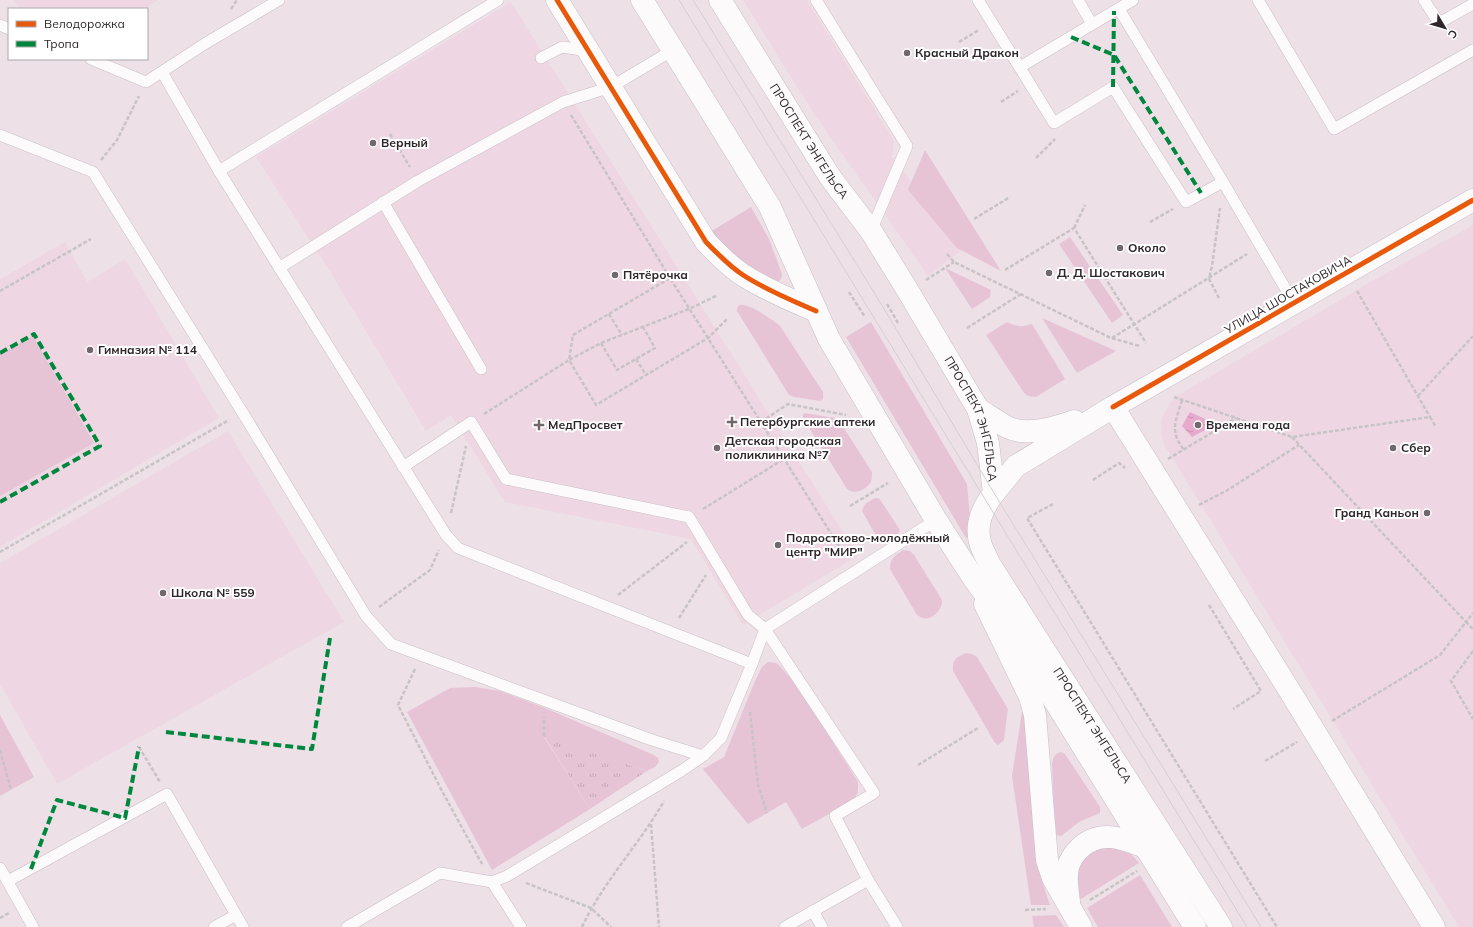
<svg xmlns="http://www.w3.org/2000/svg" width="1473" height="927" viewBox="0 0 1473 927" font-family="Mulish,sans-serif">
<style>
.built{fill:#eed7e3}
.green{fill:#e6c4d6}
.park{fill:url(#park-tufts)}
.water{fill:url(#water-ripples)}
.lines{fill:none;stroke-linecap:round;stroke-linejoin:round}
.service-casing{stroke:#c9bfc4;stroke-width:12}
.minor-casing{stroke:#c9bfc4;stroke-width:23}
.secondary-casing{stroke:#c9bfc4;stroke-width:23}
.primary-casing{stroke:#c9bfc4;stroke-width:23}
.path{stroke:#c8c4c5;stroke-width:2.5;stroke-dasharray:4 2;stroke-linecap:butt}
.service{stroke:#fcfafb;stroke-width:11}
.minor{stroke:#fcfafb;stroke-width:22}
.secondary{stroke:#fcfafb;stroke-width:22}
.primary{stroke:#fcfafb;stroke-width:22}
.tram{stroke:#d4d0d2;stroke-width:1}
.quiet{stroke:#00873e;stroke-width:4;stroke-dasharray:8 4;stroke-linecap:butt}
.cycleway-casing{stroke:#fff;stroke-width:8}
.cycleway{stroke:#e8590c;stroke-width:5}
.poi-dot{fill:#71676c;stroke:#fff;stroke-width:1.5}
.labels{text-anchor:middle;stroke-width:4;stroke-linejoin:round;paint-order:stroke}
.poi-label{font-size:12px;font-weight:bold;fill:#2e262a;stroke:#fff;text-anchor:start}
.street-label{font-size:12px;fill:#2e262a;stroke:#fff}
</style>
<defs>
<pattern id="park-tufts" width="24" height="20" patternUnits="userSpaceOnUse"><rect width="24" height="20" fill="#e6c4d6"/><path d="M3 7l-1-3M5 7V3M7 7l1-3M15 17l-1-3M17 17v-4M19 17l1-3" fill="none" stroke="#c6a8b8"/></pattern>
<pattern id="water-ripples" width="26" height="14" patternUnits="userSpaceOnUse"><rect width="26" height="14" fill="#e6aacc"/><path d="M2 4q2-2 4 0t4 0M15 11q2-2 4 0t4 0" fill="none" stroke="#c692af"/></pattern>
</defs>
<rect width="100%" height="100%" fill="#ede0e7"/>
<!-- built -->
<g class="built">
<path d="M 14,0 L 158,0 L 144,9 L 20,9 Z"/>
<path d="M 743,0 L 807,0 L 894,141 L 892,157 L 966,247 L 928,276 L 814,114 Z"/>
<path d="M 511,2 L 858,556 L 743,625 L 691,539 L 505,502 L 451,415 L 426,431 L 329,270 L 256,157 Z"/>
<path d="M 1473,225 L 1473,927 L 1459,927 L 1165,446 L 1162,436 L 1161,425 L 1163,415 L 1170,403 L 1177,396 L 1372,281 Z"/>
<path d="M 65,242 L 87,282 L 125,259 L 219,418 L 0,547 L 0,279 Z"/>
<path d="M 228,431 L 344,622 L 57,784 L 0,684 L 0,563 Z"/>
</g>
<!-- green -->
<g class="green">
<path d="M 925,150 L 1001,271 L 957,248 L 908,190 Z"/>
<path d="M 751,207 L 769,239 L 782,274 L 781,279 L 778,282 L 773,281 L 744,265 L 710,232 Z"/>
<path d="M 1070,237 L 1123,315 L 1112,323 L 1059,244 Z"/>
<path d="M 945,268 L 991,290 L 990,297 L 972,309 Z"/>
<path d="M 739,305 C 749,303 772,319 780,326 L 823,392 L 823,399 L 820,401 L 794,397 L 789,395 L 737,311 L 737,308 Z"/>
<path d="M 1042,318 L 1116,351 L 1077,373 Z"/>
<path d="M 871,322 L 967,484 L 969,507 L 973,533 L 966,538 L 846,337 Z"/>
<path d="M 1007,322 C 1017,327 1022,327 1032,324 L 1065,379 L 1036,397 L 1028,396 L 1024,393 L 986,335 Z"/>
<path d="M 33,336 L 94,443 L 0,496 L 0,354 Z"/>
<path d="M 805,413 L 835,418 L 840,422 L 872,472 C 872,475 872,479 871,482 C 866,490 854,495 847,489 L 803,418 L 803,414 Z"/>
<path d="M 875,498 L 878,498 L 881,501 L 900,530 L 898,536 L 888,542 L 881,542 L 878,539 L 862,511 L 865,504 Z"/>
<path d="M 903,550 L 910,551 L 914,555 L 942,600 C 943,609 932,621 923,618 C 922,618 919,616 917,615 L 890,569 C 890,558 895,556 903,550 Z"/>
<path d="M 966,653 L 972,654 L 977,657 L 1008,709 L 1004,740 L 998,745 L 995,743 L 953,671 C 952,660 956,657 966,653 Z"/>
<path d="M 768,662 L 776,663 L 780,666 L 799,688 L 858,782 L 858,792 L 854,800 L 802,829 L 786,802 L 748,824 L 703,769 L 724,757 L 755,681 L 762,667 Z"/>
<path d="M 475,687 L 500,691 L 545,708 L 654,755 L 658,758 L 659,762 L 655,767 L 647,771 L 544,737 L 590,809 L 492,870 L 407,712 L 450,688 Z"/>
<path d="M 1024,699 L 1040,861 L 1043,884 L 1050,905 L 1031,905 L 1012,776 Z"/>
<path d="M 0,715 L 34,777 L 0,796 Z"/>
<path d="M 1061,752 L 1065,754 L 1100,807 L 1100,813 L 1079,822 L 1061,836 L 1057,835 L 1055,832 L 1052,764 C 1053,758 1054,754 1061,752 Z"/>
<path d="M 1091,847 L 1123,847 L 1131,854 L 1139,863 L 1081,899 L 1076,891 L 1075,868 Z"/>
<path d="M 1140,875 L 1172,927 L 1098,927 L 1087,908 Z"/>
<path d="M 1056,915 L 1064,927 L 1034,927 L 1032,916 Z"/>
</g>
<!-- park -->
<path class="park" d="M 544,736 L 647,771 L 590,809 Z"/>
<!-- water -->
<path class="water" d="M 1190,412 L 1216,424 L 1192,437 L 1182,426 Z"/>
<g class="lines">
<defs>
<g id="service">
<path d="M 816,0 L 907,146 L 871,231"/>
<path d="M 978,0 L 1054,123 L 1113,87 L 1186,202 L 1223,182"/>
<path d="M 1078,0 L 1092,24"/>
<path d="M 1258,0 L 1334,129 L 1473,50"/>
<path d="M 1424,0 L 1439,23 L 1473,4"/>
<path d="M 1119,9 L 1223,182 L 1294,303"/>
<path d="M 0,25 L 9,29"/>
<path d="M 541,58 L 562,47 L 589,51"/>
<path d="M 91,59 L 146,82 L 206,43 L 279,0"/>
<path d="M 1020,67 L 1133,0"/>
<path d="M 162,72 L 219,171 L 446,535 L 458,548 L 752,664"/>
<path d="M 0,135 L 93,172 L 249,423 L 366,616 L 391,644 L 652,740 L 703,756"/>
<path d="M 219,171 L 498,0"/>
<path d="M 383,202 L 481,369"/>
<path d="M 279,268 L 418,181 L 563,102 L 611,87 L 673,50"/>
<path d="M 403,467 L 471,422 L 506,479 L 689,517 L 748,615 L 765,629 L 874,793 L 835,816 L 868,880 L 897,927"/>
<path d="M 0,868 L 33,927"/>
<path d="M 8,881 L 167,794 L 243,927"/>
<path d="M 492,882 L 521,927"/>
<path d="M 813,911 L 822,927"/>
<path d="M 214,927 L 236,915"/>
<path d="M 347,927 L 440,873 L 492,882 L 507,876 L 681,771 L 703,756 L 721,738 L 752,664 L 765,629 L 936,520"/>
<path d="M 785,927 L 868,880"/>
</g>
<g id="minor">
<path d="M 557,0 L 706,242 C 718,254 729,266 743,275 C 766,290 791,300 816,311"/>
<path d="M 1113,407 L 1473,200"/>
</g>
<g id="secondary">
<path d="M 1113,407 L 1291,693 L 1434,927"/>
<path d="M 978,409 C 988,415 997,422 1007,427 C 1027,437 1055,428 1074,421"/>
<path d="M 994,493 L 1016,466 L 1113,407"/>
<path d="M 985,604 L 1030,697 L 1035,715 L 1047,860 L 1053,878 L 1081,927"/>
<path d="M 1069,902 C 1068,891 1065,878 1068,867 C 1070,860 1073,855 1079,849 C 1099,829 1122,838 1145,847"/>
</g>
<g id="primary">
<path d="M 642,0 L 770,207 L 829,339 L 936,520 L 974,579 L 1005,621 L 1195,927"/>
<path id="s1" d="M 720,0 L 830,177 L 871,231 L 908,291 L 978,409 L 988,443 L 994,493 C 983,507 975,523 980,542 C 982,550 987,558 990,565 L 1221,927"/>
</g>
</defs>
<!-- service casing -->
<use href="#service" class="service-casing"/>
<!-- minor casing -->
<use href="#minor" class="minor-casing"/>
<!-- secondary casing -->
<use href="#secondary" class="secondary-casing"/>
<!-- primary casing -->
<use href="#primary" class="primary-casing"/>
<!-- path -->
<g class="path">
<path d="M 231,9 L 237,0"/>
<path d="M 959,42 L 979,30"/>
<path d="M 1001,102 L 1018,91"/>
<path d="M 571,115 L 670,278 L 844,554"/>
<path d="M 390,134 L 410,167"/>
<path d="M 1036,158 L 1055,139"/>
<path d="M 101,160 L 117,140 L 139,96"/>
<path d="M 974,219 L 1010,197"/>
<path d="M 1150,222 L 1173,209"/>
<path d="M 1074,228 L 1085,205"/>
<path d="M 947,254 L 954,262 L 1111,338 L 1140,346"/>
<path d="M 1005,270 L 1074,228 L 1146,343"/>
<path d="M 926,280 L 954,262"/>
<path d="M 0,291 L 91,239"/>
<path d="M 1357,291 L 1430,417"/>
<path d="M 849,292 L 865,317"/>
<path d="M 716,296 L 689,309 L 601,343 L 569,360 L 596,405 L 708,338 L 728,318"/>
<path d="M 1219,298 L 1209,279 L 1212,266 L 1220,208"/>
<path d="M 887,304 L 898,323"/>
<path d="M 609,314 L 622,335"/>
<path d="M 967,328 L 1021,294"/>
<path d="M 1112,338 L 1247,254"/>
<path d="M 601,343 L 617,370 L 655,348 L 643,327"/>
<path d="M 636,359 L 646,375"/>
<path d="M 1418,396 L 1473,336"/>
<path d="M 1174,397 L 1292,437 L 1430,417 L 1436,427"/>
<path d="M 1182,400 C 1176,421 1169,430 1184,450"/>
<path d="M 484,414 L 569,360 L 573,335 L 670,278"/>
<path d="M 761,422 L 788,404 L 846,415"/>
<path d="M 1292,437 L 1466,622 L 1473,613"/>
<path d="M 1168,459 L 1236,418"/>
<path d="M 1093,480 L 1119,463 L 1125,468"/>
<path d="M 1053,504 L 1027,518 L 1277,927"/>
<path d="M 1199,505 L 1226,491 L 1299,445"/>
<path d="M 850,506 L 888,483"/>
<path d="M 703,509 L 784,459"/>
<path d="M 451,513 L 466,446"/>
<path d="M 0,552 L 229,420"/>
<path d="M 618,595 L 687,542"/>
<path d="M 1209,605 L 1261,691 L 1233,709"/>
<path d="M 379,607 L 430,570 L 439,550"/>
<path d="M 679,618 L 706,575"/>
<path d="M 1473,651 L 1451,681 L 1473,719"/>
<path d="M 415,669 L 398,705 L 443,793 L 482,864"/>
<path d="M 750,712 L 758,785 L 767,813"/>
<path d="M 1332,721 L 1440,655 L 1466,622 L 1473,629"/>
<path d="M 544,736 L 544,717"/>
<path d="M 139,747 L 160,782"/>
<path d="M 0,750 L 11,790"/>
<path d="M 1265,761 L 1297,742"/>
<path d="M 918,765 L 978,728"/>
<path d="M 651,824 L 659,927"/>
<path d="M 526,883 L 591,908 L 611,927"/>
<path d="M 1090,900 L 1137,871"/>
<path d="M 1025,910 L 1046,909"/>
<path d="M 0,918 L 9,913"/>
<path d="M 582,927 C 603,882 639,845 664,801"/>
</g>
<!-- service -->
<use href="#service" class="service"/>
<!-- minor -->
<use href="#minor" class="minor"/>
<!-- secondary -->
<use href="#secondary" class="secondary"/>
<!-- primary -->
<use href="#primary" class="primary"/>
<!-- tram -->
<g class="tram">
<path d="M 679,0 C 869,308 1057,618 1247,927"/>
<path d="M 693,0 L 883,307 L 994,493 L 1261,927"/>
</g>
<!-- quiet -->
<g class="quiet">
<path d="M 1071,37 L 1114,55 L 1201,193"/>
<path d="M 1113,87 L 1114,11"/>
<path d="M 0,353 L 34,334 L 100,446 L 0,502"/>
<path d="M 166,732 L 312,749 L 330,638"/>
<path d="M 31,869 L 57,800 L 125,818 L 139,747"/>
</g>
<defs>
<g id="cycleway">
<path d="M 557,0 L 706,242 C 718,254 729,266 743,275 C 766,290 791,300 816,311"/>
<path d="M 1113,407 L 1473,200"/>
</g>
</defs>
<!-- cycleway casing -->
<use href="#cycleway" class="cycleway-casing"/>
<!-- cycleway -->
<use href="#cycleway" class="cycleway"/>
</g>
<!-- markers -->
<g class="poi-dot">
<circle cx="907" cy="53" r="4"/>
<circle cx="373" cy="143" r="4"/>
<circle cx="1120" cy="248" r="4"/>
<circle cx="1049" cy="273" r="4"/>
<circle cx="615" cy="275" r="4"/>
<circle cx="90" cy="350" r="4"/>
<path d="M730 416h4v4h4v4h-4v4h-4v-4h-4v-4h4z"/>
<path d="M537 419h4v4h4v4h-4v4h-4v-4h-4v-4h4z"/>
<circle cx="1198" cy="425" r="4"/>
<circle cx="717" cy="448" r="4"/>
<circle cx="1393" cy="448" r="4"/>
<circle cx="1427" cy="513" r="4"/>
<circle cx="778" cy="545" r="4"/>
<circle cx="163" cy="593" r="4"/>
</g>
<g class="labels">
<!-- poi labels -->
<g class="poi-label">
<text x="915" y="57">Красный Дракон</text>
<text x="381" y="147">Верный</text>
<text x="1128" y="252">Около</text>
<text x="1057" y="277">Д. Д. Шостакович</text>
<text x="623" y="279">Пятёрочка</text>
<text x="98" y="354">Гимназия № 114</text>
<text x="740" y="426">Петербургские аптеки</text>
<text x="548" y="429">МедПросвет</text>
<text x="1206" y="429">Времена года</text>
<text x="725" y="445">Детская городская<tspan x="725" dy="14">поликлиника №7</tspan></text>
<text x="1401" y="452">Сбер</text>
<text x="1419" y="517" text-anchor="end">Гранд Каньон</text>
<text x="786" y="542">Подростково-молодёжный<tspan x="786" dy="14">центр "МИР"</tspan></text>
<text x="171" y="597">Школа № 559</text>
</g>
<!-- street labels -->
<g class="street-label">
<text dy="4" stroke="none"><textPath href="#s1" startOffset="167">ПРОСПЕКТ ЭНГЕЛЬСА</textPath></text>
<text transform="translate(1288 295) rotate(-30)" y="4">УЛИЦА ШОСТАКОВИЧА</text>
<text dy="4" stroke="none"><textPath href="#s1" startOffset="491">ПРОСПЕКТ ЭНГЕЛЬСА</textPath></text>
<text dy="4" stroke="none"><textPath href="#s1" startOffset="838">ПРОСПЕКТ ЭНГЕЛЬСА</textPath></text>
</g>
</g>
<!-- legend -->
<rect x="8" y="8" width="140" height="52" fill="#ffffff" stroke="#aba8aa"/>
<rect x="16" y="21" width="20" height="6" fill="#e8590c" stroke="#aba8aa"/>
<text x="44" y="28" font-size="12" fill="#2e262a">Велодорожка</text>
<rect x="16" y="41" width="20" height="6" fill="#00873e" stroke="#aba8aa"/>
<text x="44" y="48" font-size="12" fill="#2e262a">Тропа</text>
<!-- north arrow -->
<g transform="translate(1445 28) rotate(128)" stroke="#ffffff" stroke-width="3" paint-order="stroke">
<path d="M0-3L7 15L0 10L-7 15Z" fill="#2e262a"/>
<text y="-6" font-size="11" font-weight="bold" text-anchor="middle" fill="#2e262a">С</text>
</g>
</svg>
